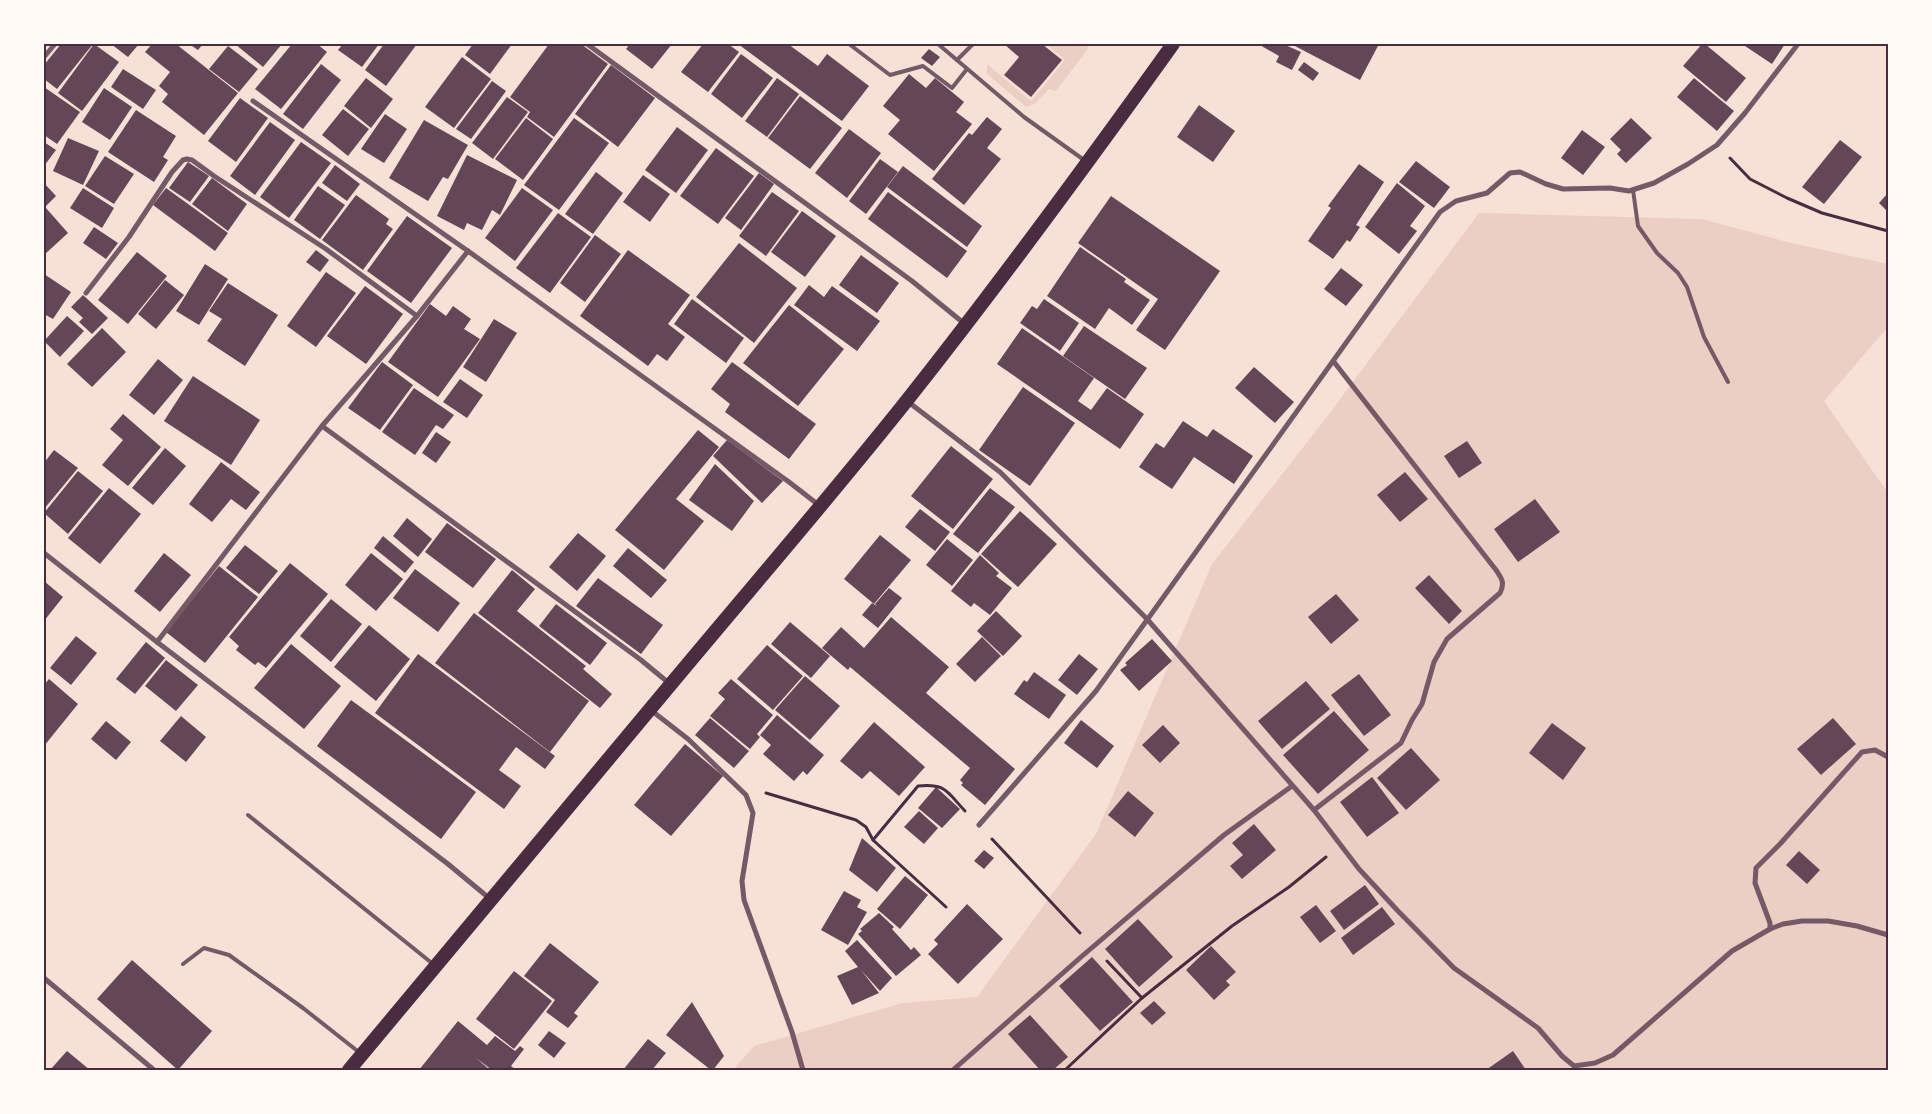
<svg xmlns="http://www.w3.org/2000/svg" width="1932" height="1114" viewBox="0 0 1932 1114" font-family="Karla,sans-serif">
<style>
.green{fill:#ebcfc5}
.building{fill:#644757}
.lines{fill:none;stroke-linecap:round;stroke-linejoin:round}
.path{stroke:#4a2c40;stroke-width:3}
.service{stroke:#755966;stroke-width:4}
.minor{stroke:#755966;stroke-width:5}
.trunk{stroke:#4a2c40;stroke-width:14}
.neatline{fill:none;stroke:#4a2c40;stroke-width:2}
</style>
<rect width="100%" height="100%" fill="#f7e1d7"/>
<!-- green -->
<g class="green">
<path d="M 1046,44 L 1087,44 L 1088,49 L 1056,91 L 1049,89 L 1035,104 L 1026,107 L 987,74 L 987,64 L 1031,101 L 1065,60 Z"/>
<path d="M 1479,213 L 1702,219 L 1787,242 L 1888,264 L 1888,327 L 1824,401 L 1888,493 L 1888,1070 L 733,1070 L 754,1046 L 902,1003 L 977,997 L 1096,834 L 1212,564 L 1326,418 Z"/>
</g>
<!-- building -->
<g class="building">
<path d="M 61,44 L 93,44 L 57,89 L 44,79 L 44,65 Z"/>
<path d="M 94,44 L 119,62 L 82,111 L 58,93 Z"/>
<path d="M 111,44 L 139,44 L 128,57 Z"/>
<path d="M 152,44 L 176,44 L 238,93 L 204,135 L 162,102 L 168,94 L 159,86 L 170,72 L 145,52 Z"/>
<path d="M 189,44 L 203,44 L 198,50 Z"/>
<path d="M 235,44 L 282,44 L 263,67 Z"/>
<path d="M 292,44 L 317,44 L 327,52 L 281,109 L 255,89 Z"/>
<path d="M 343,44 L 379,44 L 362,67 L 338,50 Z"/>
<path d="M 384,44 L 417,44 L 386,86 L 365,70 Z"/>
<path d="M 473,44 L 512,44 L 490,74 L 465,55 Z"/>
<path d="M 549,44 L 581,44 L 608,64 L 554,137 L 527,117 L 530,112 L 510,97 Z"/>
<path d="M 630,44 L 672,44 L 652,69 L 626,49 Z"/>
<path d="M 703,44 L 728,44 L 739,52 L 708,92 L 681,72 Z"/>
<path d="M 738,44 L 788,44 L 818,66 L 827,54 L 869,86 L 842,121 Z"/>
<path d="M 1004,44 L 1042,44 L 1062,60 L 1031,97 L 1004,75 L 1019,57 Z"/>
<path d="M 1258,44 L 1283,44 L 1301,52 L 1292,70 L 1276,62 L 1279,56 Z"/>
<path d="M 1291,44 L 1379,44 L 1360,80 Z"/>
<path d="M 1702,44 L 1705,44 L 1746,78 L 1726,102 L 1683,66 Z"/>
<path d="M 1747,44 L 1785,44 L 1772,64 L 1745,46 Z"/>
<path d="M 228,46 L 258,69 L 239,92 L 209,69 Z"/>
<path d="M 929,49 L 940,57 L 932,66 L 921,58 Z"/>
<path d="M 741,54 L 773,78 L 742,118 L 711,94 Z"/>
<path d="M 462,57 L 491,79 L 454,128 L 425,107 Z"/>
<path d="M 1304,62 L 1319,73 L 1313,81 L 1298,70 Z"/>
<path d="M 321,64 L 341,80 L 303,129 L 283,114 Z"/>
<path d="M 611,65 L 655,98 L 618,147 L 575,114 Z"/>
<path d="M 123,69 L 156,90 L 143,109 L 111,87 Z"/>
<path d="M 909,74 L 926,88 L 935,78 L 964,102 L 956,112 L 972,124 L 934,171 L 888,134 L 900,120 L 883,106 Z"/>
<path d="M 366,78 L 393,99 L 371,128 L 344,106 Z"/>
<path d="M 777,78 L 799,94 L 767,137 L 745,121 Z"/>
<path d="M 1694,78 L 1734,111 L 1717,131 L 1677,97 Z"/>
<path d="M 492,81 L 506,91 L 471,139 L 456,129 Z"/>
<path d="M 44,87 L 80,112 L 57,144 L 44,135 Z"/>
<path d="M 104,88 L 132,107 L 110,140 L 82,122 Z"/>
<path d="M 800,96 L 842,128 L 810,169 L 768,138 Z"/>
<path d="M 507,97 L 528,112 L 493,159 L 472,143 Z"/>
<path d="M 240,98 L 268,118 L 236,162 L 208,141 Z"/>
<path d="M 1199,105 L 1235,131 L 1213,162 L 1177,137 Z"/>
<path d="M 343,109 L 369,129 L 348,156 L 322,135 Z"/>
<path d="M 136,110 L 176,136 L 163,157 L 168,160 L 154,182 L 108,152 Z"/>
<path d="M 385,114 L 407,129 L 384,163 L 361,149 Z"/>
<path d="M 987,117 L 1002,129 L 987,148 L 1001,159 L 964,205 L 932,179 L 969,133 L 972,135 Z"/>
<path d="M 526,118 L 553,139 L 523,180 L 495,159 Z"/>
<path d="M 574,118 L 609,143 L 559,210 L 524,185 Z"/>
<path d="M 1631,118 L 1652,138 L 1626,163 L 1617,154 L 1621,150 L 1610,139 Z"/>
<path d="M 424,120 L 468,145 L 448,179 L 443,177 L 428,201 L 389,178 Z"/>
<path d="M 270,122 L 295,140 L 255,195 L 230,176 Z"/>
<path d="M 677,127 L 708,150 L 676,193 L 645,170 Z"/>
<path d="M 849,129 L 881,153 L 847,198 L 815,173 Z"/>
<path d="M 1582,130 L 1605,147 L 1583,175 L 1561,158 Z"/>
<path d="M 68,138 L 99,151 L 83,185 L 53,171 Z"/>
<path d="M 1840,140 L 1862,157 L 1824,204 L 1802,187 Z"/>
<path d="M 44,142 L 56,150 L 44,166 Z"/>
<path d="M 301,142 L 331,163 L 289,218 L 260,197 Z"/>
<path d="M 716,148 L 754,176 L 718,224 L 680,196 Z"/>
<path d="M 467,155 L 517,180 L 500,215 L 492,210 L 482,230 L 467,223 L 464,230 L 437,216 Z"/>
<path d="M 105,156 L 134,174 L 114,204 L 85,186 Z"/>
<path d="M 880,159 L 898,172 L 866,214 L 849,201 Z"/>
<path d="M 1416,161 L 1450,187 L 1434,208 L 1399,182 Z"/>
<path d="M 188,162 L 209,176 L 190,202 L 169,188 Z"/>
<path d="M 1359,164 L 1384,182 L 1356,225 L 1360,227 L 1350,242 L 1347,240 L 1333,259 L 1308,241 L 1331,208 L 1328,206 Z"/>
<path d="M 335,165 L 360,184 L 347,201 L 322,183 Z"/>
<path d="M 903,166 L 982,226 L 967,247 L 887,187 Z"/>
<path d="M 596,172 L 623,193 L 593,234 L 565,214 Z"/>
<path d="M 759,173 L 774,184 L 741,230 L 725,218 Z"/>
<path d="M 643,175 L 670,194 L 650,222 L 623,202 Z"/>
<path d="M 212,178 L 247,204 L 228,231 L 192,204 Z"/>
<path d="M 44,183 L 56,196 L 44,208 Z"/>
<path d="M 1397,183 L 1425,206 L 1410,226 L 1417,231 L 1399,254 L 1365,227 Z"/>
<path d="M 318,186 L 345,205 L 320,239 L 294,220 Z"/>
<path d="M 83,188 L 114,208 L 102,228 L 70,208 Z"/>
<path d="M 166,188 L 228,233 L 215,251 L 153,205 Z"/>
<path d="M 522,188 L 553,210 L 515,261 L 485,238 Z"/>
<path d="M 772,192 L 799,211 L 766,256 L 739,236 Z"/>
<path d="M 888,192 L 967,251 L 947,278 L 868,219 Z"/>
<path d="M 1888,193 L 1888,212 L 1879,203 Z"/>
<path d="M 356,195 L 389,219 L 386,224 L 393,229 L 363,270 L 322,240 Z"/>
<path d="M 1111,196 L 1220,271 L 1165,350 L 1136,330 L 1158,299 L 1078,243 Z"/>
<path d="M 46,208 L 68,233 L 44,255 L 44,210 Z"/>
<path d="M 802,211 L 836,236 L 805,277 L 771,252 Z"/>
<path d="M 558,213 L 591,237 L 550,293 L 516,268 Z"/>
<path d="M 407,216 L 452,248 L 411,303 L 367,271 Z"/>
<path d="M 94,227 L 118,243 L 106,259 L 83,243 Z"/>
<path d="M 595,235 L 621,254 L 585,302 L 560,283 Z"/>
<path d="M 739,243 L 797,288 L 754,343 L 696,297 Z"/>
<path d="M 1080,247 L 1126,279 L 1124,282 L 1150,300 L 1132,325 L 1109,308 L 1095,329 L 1047,296 Z"/>
<path d="M 316,250 L 329,260 L 320,272 L 306,262 Z"/>
<path d="M 628,250 L 690,295 L 668,324 L 685,337 L 667,361 L 657,354 L 648,366 L 580,316 Z"/>
<path d="M 137,252 L 167,276 L 128,324 L 98,300 Z"/>
<path d="M 861,255 L 899,283 L 877,313 L 839,285 Z"/>
<path d="M 205,264 L 228,279 L 199,325 L 176,311 Z"/>
<path d="M 1341,268 L 1363,285 L 1346,306 L 1324,289 Z"/>
<path d="M 326,272 L 356,293 L 316,347 L 287,326 Z"/>
<path d="M 44,274 L 71,292 L 53,319 L 44,314 Z"/>
<path d="M 165,280 L 184,295 L 156,329 L 138,314 Z"/>
<path d="M 228,283 L 278,315 L 245,366 L 207,341 L 222,319 L 209,311 Z"/>
<path d="M 809,285 L 824,297 L 832,286 L 880,321 L 857,351 L 794,305 Z"/>
<path d="M 365,286 L 403,314 L 366,364 L 327,336 Z"/>
<path d="M 83,295 L 108,318 L 92,334 L 79,322 L 83,318 L 71,307 Z"/>
<path d="M 692,299 L 744,338 L 726,363 L 674,324 Z"/>
<path d="M 1044,299 L 1079,323 L 1060,351 L 1020,323 L 1032,306 L 1037,309 Z"/>
<path d="M 430,304 L 446,316 L 453,306 L 471,319 L 464,329 L 480,339 L 438,397 L 388,362 Z"/>
<path d="M 789,305 L 844,349 L 798,406 L 743,363 Z"/>
<path d="M 67,316 L 84,331 L 60,357 L 44,341 Z"/>
<path d="M 494,319 L 517,333 L 486,382 L 463,367 Z"/>
<path d="M 1084,326 L 1147,368 L 1125,399 L 1063,356 Z"/>
<path d="M 102,328 L 126,352 L 92,387 L 67,364 Z"/>
<path d="M 1022,328 L 1094,378 L 1078,401 L 1091,410 L 1107,388 L 1144,414 L 1120,449 L 997,364 Z"/>
<path d="M 158,359 L 183,380 L 154,415 L 129,395 Z"/>
<path d="M 382,362 L 413,385 L 380,430 L 348,408 Z"/>
<path d="M 732,362 L 816,424 L 789,459 L 725,412 L 730,404 L 711,389 Z"/>
<path d="M 1254,367 L 1294,402 L 1275,423 L 1235,388 Z"/>
<path d="M 193,376 L 260,420 L 231,465 L 164,421 Z"/>
<path d="M 460,379 L 483,395 L 467,418 L 443,402 Z"/>
<path d="M 1023,387 L 1075,423 L 1030,486 L 979,450 Z"/>
<path d="M 414,388 L 454,415 L 443,429 L 436,425 L 415,455 L 382,432 Z"/>
<path d="M 123,414 L 161,447 L 128,486 L 102,465 L 123,440 L 110,429 Z"/>
<path d="M 1183,421 L 1207,437 L 1213,429 L 1253,456 L 1234,484 L 1194,457 L 1172,489 L 1139,467 L 1156,443 L 1164,448 Z"/>
<path d="M 698,430 L 719,447 L 676,499 L 704,521 L 664,570 L 615,530 Z"/>
<path d="M 436,432 L 451,442 L 436,463 L 422,453 Z"/>
<path d="M 727,440 L 783,481 L 762,503 L 713,456 Z"/>
<path d="M 1467,441 L 1482,463 L 1459,478 L 1444,456 Z"/>
<path d="M 951,446 L 993,479 L 953,529 L 911,496 Z"/>
<path d="M 165,448 L 186,466 L 153,505 L 132,488 Z"/>
<path d="M 54,450 L 78,468 L 44,509 L 44,463 Z"/>
<path d="M 221,462 L 260,492 L 246,510 L 231,499 L 212,522 L 189,504 Z"/>
<path d="M 715,464 L 754,501 L 732,531 L 689,500 Z"/>
<path d="M 78,471 L 103,491 L 68,534 L 44,513 Z"/>
<path d="M 1405,472 L 1428,499 L 1400,522 L 1377,495 Z"/>
<path d="M 109,488 L 141,514 L 100,564 L 68,538 Z"/>
<path d="M 990,488 L 1015,507 L 978,553 L 953,534 Z"/>
<path d="M 1535,499 L 1560,532 L 1518,562 L 1494,529 Z"/>
<path d="M 920,509 L 950,532 L 935,551 L 905,527 Z"/>
<path d="M 1020,511 L 1057,544 L 1018,587 L 981,554 Z"/>
<path d="M 407,518 L 432,539 L 418,557 L 393,536 Z"/>
<path d="M 447,523 L 496,559 L 473,588 L 425,552 Z"/>
<path d="M 578,533 L 606,556 L 577,591 L 549,567 Z"/>
<path d="M 880,535 L 911,560 L 874,604 L 844,579 Z"/>
<path d="M 383,536 L 414,562 L 405,573 L 374,548 Z"/>
<path d="M 947,539 L 973,560 L 952,586 L 926,565 Z"/>
<path d="M 245,545 L 278,571 L 259,594 L 226,568 Z"/>
<path d="M 628,548 L 667,580 L 651,598 L 613,566 Z"/>
<path d="M 164,553 L 191,575 L 160,612 L 134,591 Z"/>
<path d="M 371,553 L 403,579 L 376,611 L 345,585 Z"/>
<path d="M 980,555 L 999,573 L 996,576 L 1012,588 L 990,615 L 974,603 L 971,607 L 951,591 Z"/>
<path d="M 290,563 L 328,594 L 266,668 L 258,662 L 255,665 L 236,650 L 239,646 L 229,637 Z"/>
<path d="M 219,566 L 258,597 L 205,663 L 166,632 Z"/>
<path d="M 415,569 L 460,603 L 438,632 L 393,598 Z"/>
<path d="M 512,570 L 535,589 L 517,611 L 586,666 L 583,669 L 612,694 L 600,708 L 478,613 Z"/>
<path d="M 1429,575 L 1462,611 L 1449,624 L 1415,588 Z"/>
<path d="M 598,578 L 663,625 L 641,654 L 576,606 Z"/>
<path d="M 44,581 L 63,597 L 44,621 Z"/>
<path d="M 889,588 L 902,598 L 878,628 L 862,615 L 872,603 L 877,606 L 875,604 Z"/>
<path d="M 1336,594 L 1359,620 L 1331,644 L 1308,617 Z"/>
<path d="M 331,599 L 362,624 L 331,662 L 300,636 Z"/>
<path d="M 556,604 L 607,643 L 590,665 L 539,626 Z"/>
<path d="M 996,611 L 1022,636 L 1003,656 L 977,631 Z"/>
<path d="M 474,613 L 589,701 L 550,752 L 435,663 Z"/>
<path d="M 891,617 L 949,667 L 926,693 L 1015,769 L 985,805 L 961,785 L 963,783 L 960,780 L 970,768 L 850,667 L 848,670 L 822,648 L 841,627 L 864,648 Z"/>
<path d="M 790,622 L 830,656 L 811,678 L 771,644 Z"/>
<path d="M 369,625 L 410,659 L 376,701 L 334,667 Z"/>
<path d="M 76,636 L 97,653 L 71,685 L 50,668 Z"/>
<path d="M 982,637 L 1001,656 L 975,682 L 956,664 Z"/>
<path d="M 1152,639 L 1172,661 L 1139,691 L 1120,670 L 1127,665 L 1125,663 Z"/>
<path d="M 146,642 L 165,658 L 135,694 L 116,679 Z"/>
<path d="M 291,644 L 341,686 L 304,729 L 254,688 Z"/>
<path d="M 767,645 L 803,676 L 773,710 L 737,679 Z"/>
<path d="M 418,654 L 555,756 L 545,769 L 516,747 L 499,770 L 521,786 L 504,809 L 375,713 Z"/>
<path d="M 1079,654 L 1098,669 L 1077,695 L 1058,680 Z"/>
<path d="M 166,660 L 198,685 L 176,711 L 145,686 Z"/>
<path d="M 1034,672 L 1066,695 L 1049,719 L 1014,694 L 1024,680 L 1027,682 Z"/>
<path d="M 1359,674 L 1391,715 L 1364,736 L 1331,695 Z"/>
<path d="M 805,676 L 840,706 L 810,740 L 775,710 Z"/>
<path d="M 49,679 L 78,704 L 44,746 L 44,685 Z"/>
<path d="M 731,679 L 773,715 L 757,734 L 760,737 L 750,749 L 710,716 L 725,699 L 718,693 Z"/>
<path d="M 1306,681 L 1330,709 L 1282,749 L 1258,721 Z"/>
<path d="M 351,700 L 476,792 L 441,839 L 317,746 Z"/>
<path d="M 1334,711 L 1369,750 L 1318,794 L 1283,755 Z"/>
<path d="M 777,715 L 824,755 L 807,775 L 803,771 L 794,781 L 763,754 L 771,745 L 760,735 Z"/>
<path d="M 181,716 L 206,737 L 186,762 L 160,741 Z"/>
<path d="M 710,718 L 749,751 L 734,768 L 695,735 Z"/>
<path d="M 1833,718 L 1856,744 L 1821,775 L 1797,749 Z"/>
<path d="M 1081,720 L 1114,746 L 1097,768 L 1064,743 Z"/>
<path d="M 106,721 L 131,742 L 116,760 L 91,739 Z"/>
<path d="M 874,722 L 925,767 L 899,796 L 870,771 L 862,779 L 840,761 Z"/>
<path d="M 1552,723 L 1586,748 L 1563,780 L 1529,753 Z"/>
<path d="M 1163,725 L 1180,743 L 1160,763 L 1142,745 Z"/>
<path d="M 685,744 L 723,776 L 671,836 L 634,805 Z"/>
<path d="M 1411,748 L 1440,780 L 1406,810 L 1377,778 Z"/>
<path d="M 1372,777 L 1399,813 L 1367,837 L 1340,802 Z"/>
<path d="M 936,787 L 960,809 L 942,828 L 918,808 Z"/>
<path d="M 1128,791 L 1154,813 L 1135,837 L 1108,815 Z"/>
<path d="M 919,811 L 938,828 L 924,844 L 904,827 Z"/>
<path d="M 1254,824 L 1276,850 L 1242,879 L 1230,866 L 1243,855 L 1232,843 Z"/>
<path d="M 862,838 L 896,868 L 877,892 L 849,870 Z"/>
<path d="M 984,850 L 994,858 L 984,869 L 974,861 Z"/>
<path d="M 1799,851 L 1820,870 L 1807,884 L 1786,865 Z"/>
<path d="M 905,876 L 928,895 L 900,929 L 877,909 Z"/>
<path d="M 1365,885 L 1379,904 L 1344,930 L 1330,911 Z"/>
<path d="M 844,891 L 861,900 L 857,907 L 867,912 L 848,945 L 821,930 Z"/>
<path d="M 967,904 L 1003,939 L 958,984 L 928,954 L 938,944 L 934,940 Z"/>
<path d="M 1316,905 L 1336,931 L 1320,943 L 1300,917 Z"/>
<path d="M 1382,907 L 1395,924 L 1353,955 L 1341,938 Z"/>
<path d="M 879,913 L 894,927 L 892,929 L 911,950 L 914,947 L 921,955 L 896,976 L 858,934 L 862,931 L 860,929 Z"/>
<path d="M 1138,919 L 1173,957 L 1139,987 L 1105,949 Z"/>
<path d="M 857,940 L 892,978 L 880,991 L 861,970 L 879,993 L 852,1005 L 837,976 L 858,967 L 845,951 Z"/>
<path d="M 550,943 L 599,982 L 574,1013 L 578,1016 L 568,1028 L 546,1012 L 555,1000 L 524,976 Z"/>
<path d="M 1211,946 L 1236,972 L 1226,981 L 1230,985 L 1214,1000 L 1186,970 Z"/>
<path d="M 1092,957 L 1133,1002 L 1100,1031 L 1059,986 Z"/>
<path d="M 132,960 L 212,1031 L 178,1070 L 97,999 Z"/>
<path d="M 514,971 L 552,1001 L 514,1049 L 476,1019 Z"/>
<path d="M 1154,1001 L 1166,1013 L 1152,1025 L 1140,1013 Z"/>
<path d="M 692,1002 L 724,1056 L 713,1070 L 711,1070 L 666,1035 Z"/>
<path d="M 1030,1015 L 1068,1057 L 1053,1070 L 1040,1070 L 1008,1034 Z"/>
<path d="M 458,1021 L 487,1045 L 495,1036 L 515,1051 L 520,1046 L 524,1049 L 511,1066 L 516,1070 L 492,1070 L 476,1058 L 490,1070 L 419,1070 Z"/>
<path d="M 549,1031 L 566,1043 L 554,1058 L 538,1045 Z"/>
<path d="M 648,1039 L 666,1053 L 652,1070 L 623,1070 Z"/>
<path d="M 67,1051 L 90,1070 L 50,1070 Z"/>
<path d="M 1513,1051 L 1526,1070 L 1486,1070 Z"/>
</g>
<g class="lines">
<!-- path -->
<g class="path">
<path d="M 1730,158 L 1750,179 L 1787,198 L 1822,213 L 1888,231"/>
<path d="M 766,793 L 856,820 L 866,827 L 873,840"/>
<path d="M 992,839 L 1080,933"/>
<path d="M 946,907 L 873,840 L 918,786 C 946,783 947,792 965,811"/>
<path d="M 1142,998 L 1232,926 L 1289,887 L 1326,857"/>
<path d="M 1065,1070 L 1142,998 L 1107,961"/>
</g>
<!-- service -->
<g class="service">
<path d="M 849,44 L 890,75 L 923,66 L 952,88 L 967,69"/>
<path d="M 938,44 L 1024,117 L 1084,160"/>
<path d="M 957,60 L 973,44"/>
<path d="M 1633,190 L 1638,226 L 1657,253 L 1678,273 L 1687,287 L 1704,337 L 1728,382"/>
<path d="M 248,815 L 433,964"/>
<path d="M 183,964 L 204,948 L 229,955 L 303,1008 L 360,1053"/>
</g>
<!-- minor -->
<g class="minor">
<path d="M 587,44 L 912,281 L 966,325"/>
<path d="M 44,57 L 55,44"/>
<path d="M 253,101 L 468,251"/>
<path d="M 86,293 L 129,237 L 172,172 L 183,160 L 187,159 L 192,160 L 214,176 L 326,249 L 417,316"/>
<path d="M 907,401 L 1000,472 L 1147,619 L 1314,810 L 1359,869 L 1398,911 L 1454,968 L 1538,1028 L 1562,1056 L 1574,1066 L 1595,1063 L 1613,1055 L 1732,951 L 1770,929 L 1783,924 L 1802,921 L 1828,921 L 1857,926 L 1888,935"/>
<path d="M 322,426 L 157,642 L 448,864 L 489,898"/>
<path d="M 44,553 L 157,642"/>
<path d="M 670,684 L 641,660 L 322,426 L 417,316 L 468,251 L 789,482 L 820,506"/>
<path d="M 652,711 L 688,739 L 746,795 L 753,813 L 742,881 L 744,900 L 792,1032 L 803,1070"/>
<path d="M 1314,810 L 1401,743 L 1412,720 L 1422,704 L 1434,662 L 1447,639 L 1500,593 C 1505,583 1502,579 1496,570 L 1334,362"/>
<path d="M 979,825 L 1096,691 L 1440,212 L 1456,201 L 1487,193 L 1510,173 L 1520,172 L 1546,184 L 1563,189 L 1610,188 L 1629,191 L 1654,183 L 1688,164 L 1717,145 L 1745,113 L 1798,44"/>
<path d="M 1770,929 L 1770,923 L 1755,883 L 1756,868 L 1780,844 L 1862,752 L 1875,750 L 1888,757"/>
<path d="M 44,978 L 154,1070"/>
<path d="M 953,1070 L 1081,957 L 1224,835 L 1292,786"/>
</g>
<!-- trunk -->
<path class="trunk" d="M 349,1070 C 456,941 564,813 671,684 C 750,589 831,496 908,399 C 1000,283 1087,164 1173,44"/>
</g>
<!-- border -->
<rect width="1932" height="1114" fill="none" stroke="#fffaf5" stroke-width="90"/>
<rect x="45" y="45" width="1842" height="1024" class="neatline"/>
</svg>
